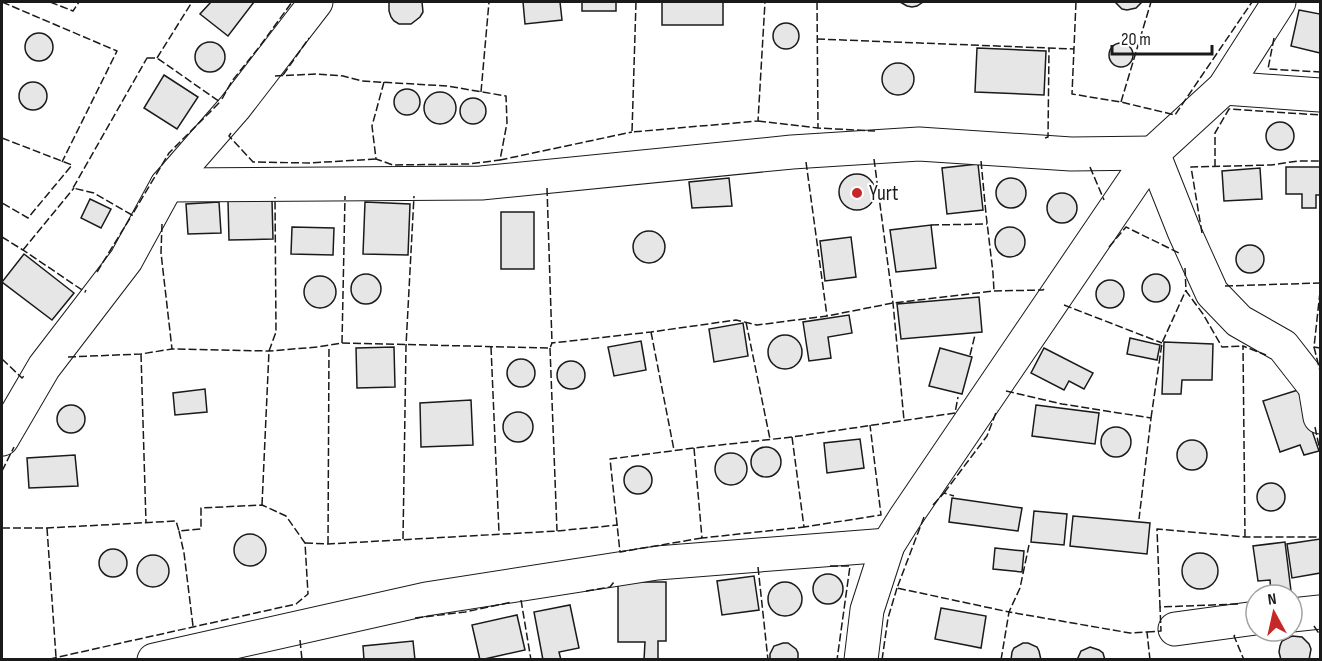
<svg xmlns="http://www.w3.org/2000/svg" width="1322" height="661" viewBox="0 0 1322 661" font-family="'Sofia Sans Condensed',sans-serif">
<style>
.building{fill:#e6e6e6;stroke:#1a1a1a;stroke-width:1.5}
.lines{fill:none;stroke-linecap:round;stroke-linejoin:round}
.minor-casing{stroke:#1a1a1a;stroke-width:35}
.minor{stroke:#fff;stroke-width:33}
.fence{stroke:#1a1a1a;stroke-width:1.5;stroke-dasharray:8 3;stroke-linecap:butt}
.poi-dot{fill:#c62828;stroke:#fff;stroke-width:2}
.labels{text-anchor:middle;stroke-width:4.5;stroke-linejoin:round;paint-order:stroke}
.poi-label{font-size:21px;fill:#1a1a1a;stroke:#fff;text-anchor:start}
</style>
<rect width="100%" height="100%" fill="#fff"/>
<!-- building -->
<g class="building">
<path d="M 211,2 L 254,2 L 228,36 L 200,14 Z"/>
<path d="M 389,2 L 422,2 L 423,12 L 420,17 L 411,24 L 399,24 L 394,21 L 391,17 L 389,11 Z"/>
<path d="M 523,2 L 560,2 L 562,20 L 525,24 Z"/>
<rect x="582" y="2" width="34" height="9"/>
<rect x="662" y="2" width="61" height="23"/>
<path d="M 900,2 L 923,2 L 917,6 L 912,7 L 907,6 Z"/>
<path d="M 1115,2 L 1142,2 L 1136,8 L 1127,10 L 1122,9 Z"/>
<path d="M 1299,10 L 1320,14 L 1320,53 L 1291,46 Z"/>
<circle cx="786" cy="36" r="13"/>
<circle cx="39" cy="47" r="14"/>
<circle cx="210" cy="57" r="15"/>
<circle cx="1121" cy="55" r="12"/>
<path d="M 977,48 L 1046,51 L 1044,95 L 975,92 Z"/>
<circle cx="898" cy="79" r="16"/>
<path d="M 164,75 L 198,97 L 177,129 L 144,108 Z"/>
<circle cx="33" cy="96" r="14"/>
<circle cx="407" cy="102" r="13"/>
<circle cx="440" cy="108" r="16"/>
<circle cx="473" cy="111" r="13"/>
<circle cx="1280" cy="136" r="14"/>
<path d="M 978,164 L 983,210 L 947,214 L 942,168 Z"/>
<path d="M 1286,167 L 1320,167 L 1320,195 L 1316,195 L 1316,208 L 1302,208 L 1302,194 L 1286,194 Z"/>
<path d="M 1260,168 L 1262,199 L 1224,201 L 1222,171 Z"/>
<circle cx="857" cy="192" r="18"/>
<circle cx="1011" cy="193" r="15"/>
<path d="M 729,178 L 732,206 L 692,208 L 689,182 Z"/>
<circle cx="1062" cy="208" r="15"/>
<path d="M 90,199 L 111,209 L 101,228 L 81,218 Z"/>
<path d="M 272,200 L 273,239 L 229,240 L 228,201 Z"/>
<path d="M 219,202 L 221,233 L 188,234 L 186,204 Z"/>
<path d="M 365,202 L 410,204 L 408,255 L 363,254 Z"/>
<rect x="501" y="212" width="33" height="57"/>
<path d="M 931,225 L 936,268 L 896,272 L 890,230 Z"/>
<path d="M 292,227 L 334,228 L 333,255 L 291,254 Z"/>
<circle cx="1010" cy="242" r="15"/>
<circle cx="649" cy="247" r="16"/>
<path d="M 851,237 L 856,277 L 825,281 L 820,241 Z"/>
<circle cx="1250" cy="259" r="14"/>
<path d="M 24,254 L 74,293 L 52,320 L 2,282 Z"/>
<circle cx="1156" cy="288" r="14"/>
<circle cx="366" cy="289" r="15"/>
<circle cx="320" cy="292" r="16"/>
<circle cx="1110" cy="294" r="14"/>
<path d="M 979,297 L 982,332 L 901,339 L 897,304 Z"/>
<path d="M 849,315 L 852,333 L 828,337 L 831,358 L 809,361 L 803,322 Z"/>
<path d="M 743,323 L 748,356 L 714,362 L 709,329 Z"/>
<circle cx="785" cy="352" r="17"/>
<path d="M 1130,338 L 1160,345 L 1157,360 L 1127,354 Z"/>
<path d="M 641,341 L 646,370 L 614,376 L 608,347 Z"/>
<path d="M 1164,342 L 1213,344 L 1212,380 L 1182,380 L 1181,394 L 1162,394 Z"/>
<path d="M 394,347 L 395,387 L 357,388 L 356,348 Z"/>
<path d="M 940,348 L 972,357 L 962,394 L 929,386 Z"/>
<path d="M 1044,348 L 1093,373 L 1084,389 L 1069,381 L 1064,390 L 1031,373 Z"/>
<circle cx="521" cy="373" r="14"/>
<circle cx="571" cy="375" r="14"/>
<path d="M 205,389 L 207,412 L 175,415 L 173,393 Z"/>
<path d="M 1298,390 L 1319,451 L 1304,455 L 1300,445 L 1280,452 L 1263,401 Z"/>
<path d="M 471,400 L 473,445 L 421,447 L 420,403 Z"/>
<circle cx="71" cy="419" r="14"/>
<path d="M 1036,405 L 1099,413 L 1095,444 L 1032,436 Z"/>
<circle cx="518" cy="427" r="15"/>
<circle cx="1116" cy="442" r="15"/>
<path d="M 860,439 L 864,468 L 827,473 L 824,443 Z"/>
<circle cx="1192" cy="455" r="15"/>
<circle cx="766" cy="462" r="15"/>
<circle cx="731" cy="469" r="16"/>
<path d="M 75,455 L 78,486 L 29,488 L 27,458 Z"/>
<circle cx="638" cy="480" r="14"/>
<circle cx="1271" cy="497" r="14"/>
<path d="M 952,498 L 1022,508 L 1018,531 L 949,522 Z"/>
<path d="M 1034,511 L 1067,514 L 1064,545 L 1031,542 Z"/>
<path d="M 1073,516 L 1150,523 L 1147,554 L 1070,546 Z"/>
<circle cx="250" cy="550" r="16"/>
<path d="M 1320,539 L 1320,573 L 1292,578 L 1287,544 Z"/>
<path d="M 1285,542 L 1291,591 L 1271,593 L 1270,580 L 1258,581 L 1253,546 Z"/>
<path d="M 995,548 L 1024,551 L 1022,572 L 993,569 Z"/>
<circle cx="113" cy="563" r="14"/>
<circle cx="1200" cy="571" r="18"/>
<circle cx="153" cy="571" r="16"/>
<circle cx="828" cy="589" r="15"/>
<path d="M 754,576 L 759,610 L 722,615 L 717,581 Z"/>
<path d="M 618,582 L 666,582 L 666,641 L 658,641 L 658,660 L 644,660 L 645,642 L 618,642 Z"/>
<circle cx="785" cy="599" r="17"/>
<path d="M 570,605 L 579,648 L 559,652 L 561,660 L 543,660 L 534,612 Z"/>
<path d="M 941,608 L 986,616 L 981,648 L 935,639 Z"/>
<path d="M 517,615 L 525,650 L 480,660 L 472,625 Z"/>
<path d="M 1292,636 L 1302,637 L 1309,644 L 1311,649 L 1309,660 L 1281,660 L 1279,652 L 1280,646 L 1282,641 Z"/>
<path d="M 413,641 L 415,660 L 364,660 L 363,646 Z"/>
<path d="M 783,643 L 788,643 L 796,649 L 798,653 L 798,660 L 770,660 L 770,654 L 774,646 Z"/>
<path d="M 1023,643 L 1028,643 L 1037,647 L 1039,651 L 1041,660 L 1011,660 L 1012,652 L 1014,648 Z"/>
<path d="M 1090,647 L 1099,650 L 1103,653 L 1105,660 L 1077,660 L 1081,651 Z"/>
</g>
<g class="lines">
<defs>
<g id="minor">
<path d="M 1224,88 L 1320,95"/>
<path d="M 167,185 L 481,183 L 792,152 L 919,144 L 1071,154 L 1153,153 L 1184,231 L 1212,293 L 1239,321 L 1283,346 L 1315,387 L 1320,417"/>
<path d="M 2,439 L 44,367 L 126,260 L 167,185 L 235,107 L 316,2"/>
<path d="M 1292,615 L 1320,612"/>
<path d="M 1175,629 L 1256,618"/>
<path d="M 154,660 L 426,599 L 657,563 L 888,545"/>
<path d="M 861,660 L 867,610 L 888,545 L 905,518 L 1153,153 L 1224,88 L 1279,2"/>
</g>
</defs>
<!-- minor casing -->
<use href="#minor" class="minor-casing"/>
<!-- minor -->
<use href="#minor" class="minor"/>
<!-- fence -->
<g class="fence">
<path d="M 2,2 L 117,51 L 62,162"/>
<path d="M 50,2 L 73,11 L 79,2"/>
<path d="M 636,2 L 632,132 L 758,121 L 765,2"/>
<path d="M 817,2 L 818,128 L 875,131"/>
<path d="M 1076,2 L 1072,94 L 1121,102 L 1175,115 L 1252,2"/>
<path d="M 1274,38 L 1268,69 L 1320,72"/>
<path d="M 817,39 L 1074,49"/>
<path d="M 147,58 L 157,58 L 220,102 L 169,153 L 132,215 L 94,193 L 73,188 Z"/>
<path d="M 157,58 L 192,2"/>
<path d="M 283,75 L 309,38"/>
<path d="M 275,76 L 316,74 L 343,76 L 362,81 L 447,86 L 506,96 L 507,123 L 500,160 L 632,132"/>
<path d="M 384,82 L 372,126 L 376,159 L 393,165 L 469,164 L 500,160"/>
<path d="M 481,92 L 489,2"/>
<path d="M 222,99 L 232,81 L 260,46 L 292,2"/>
<path d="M 1121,102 L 1151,2"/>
<path d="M 758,121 L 818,128"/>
<path d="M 231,133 L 229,136 L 253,162 L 309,163 L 376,159"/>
<path d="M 2,138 L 72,165 L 28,218 L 2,203"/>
<path d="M 1045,138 L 1048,137 L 1049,48"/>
<path d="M 874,159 L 893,303 L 904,420"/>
<path d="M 981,161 L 986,214 L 993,273 L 994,291"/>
<path d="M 806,162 L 827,316"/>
<path d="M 1090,167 L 1104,200"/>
<path d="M 1215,167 L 1215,133 L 1229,109 L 1320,115"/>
<path d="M 547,188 L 552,343"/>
<path d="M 162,224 L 161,253 L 172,349"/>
<path d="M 931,225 L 987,224"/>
<path d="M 1202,233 L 1191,167 L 1271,165 L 1298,161 L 1320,161"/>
<path d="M 2,237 L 23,250 L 85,292 L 86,290"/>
<path d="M 1109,247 L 1126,227 L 1181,254"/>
<path d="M 23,250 L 74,188"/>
<path d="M 1185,268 L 1186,291 L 1203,314 L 1222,347 L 1243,346"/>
<path d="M 97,272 L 132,215 L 131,214"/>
<path d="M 1225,286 L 1320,283"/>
<path d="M 1320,292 L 1314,347 L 1320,348"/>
<path d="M 1064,305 L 1162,343"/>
<path d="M 746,322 L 770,439"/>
<path d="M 651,332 L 674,450"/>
<path d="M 342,343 L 345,196"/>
<path d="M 491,347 L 499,533"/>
<path d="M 1314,347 L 1320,371"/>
<path d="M 550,348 L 557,531"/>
<path d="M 141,354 L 146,523"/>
<path d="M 970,355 L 975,335"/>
<path d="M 68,357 L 141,354 L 172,349 L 269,351 L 318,347 L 342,343 L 550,348 L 552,343 L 651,332 L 736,320 L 757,325 L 827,316 L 893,303 L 994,291 L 1043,290 L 1044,289"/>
<path d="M 2,359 L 22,378 L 24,376"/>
<path d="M 1006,391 L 1062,404 L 1151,418 L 1139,519"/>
<path d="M 1151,418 L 1162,343 L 1186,290"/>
<path d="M 1315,427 L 1320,451"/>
<path d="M 792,437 L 804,527 L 881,515 L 870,425"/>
<path d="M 694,448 L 702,538 L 804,527"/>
<path d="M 2,471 L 14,447"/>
<path d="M 944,493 L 987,436 L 997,410"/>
<path d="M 262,505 L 269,351 L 276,332 L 275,197"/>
<path d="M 933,505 L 944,493 L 954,496"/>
<path d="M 924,517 L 897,588 L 1009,612 L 1020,588 L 1029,545"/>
<path d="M 2,528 L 47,528 L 176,521 L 179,531 L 201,529 L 201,508 L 262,505 L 286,516 L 305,543 L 308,594 L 296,604 L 45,660"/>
<path d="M 47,528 L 56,657"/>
<path d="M 179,531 L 184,553 L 193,626"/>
<path d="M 1245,537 L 1243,346 L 1266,355"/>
<path d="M 702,538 L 620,552 L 610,459 L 694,448 L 792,437 L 955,413 L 958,397"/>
<path d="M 403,539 L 406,346 L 414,196"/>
<path d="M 305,543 L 328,544 L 557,531 L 618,525"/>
<path d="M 328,544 L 329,346"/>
<path d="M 830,566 L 850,566 L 837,660"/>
<path d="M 758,567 L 768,660"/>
<path d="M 586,591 L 610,587 L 614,582"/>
<path d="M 521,600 L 531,660"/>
<path d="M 1238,604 L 1160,607 L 1157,529 L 1245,537 L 1320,537"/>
<path d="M 415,618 L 465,612 L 512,602"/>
<path d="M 1314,626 L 1320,635"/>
<path d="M 1147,632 L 1161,631 L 1160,607"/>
<path d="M 1235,635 L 1234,636 L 1244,660"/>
<path d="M 300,640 L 302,660"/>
<path d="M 882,660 L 888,618 L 897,588"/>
<path d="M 1001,660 L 1009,612 L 1130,633 L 1147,632 L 1150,660"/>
</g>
</g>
<!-- markers -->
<circle class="poi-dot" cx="857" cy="193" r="6"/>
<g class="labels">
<!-- poi labels -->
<g class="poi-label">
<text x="869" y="200">Yurt</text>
</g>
</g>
<!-- border -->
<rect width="1322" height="661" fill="none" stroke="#1a1a1a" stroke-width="6"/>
<!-- north arrow -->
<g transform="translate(1274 613) rotate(352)"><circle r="28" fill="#ffffff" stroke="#a3a3a3" stroke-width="1.5"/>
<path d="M0-4.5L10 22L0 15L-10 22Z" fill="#c62828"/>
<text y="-9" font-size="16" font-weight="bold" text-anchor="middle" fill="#1a1a1a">N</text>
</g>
<!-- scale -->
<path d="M1112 45v9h100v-9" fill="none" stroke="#1a1a1a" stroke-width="3"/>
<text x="1121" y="45" font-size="18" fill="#1a1a1a" stroke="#ffffff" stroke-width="4.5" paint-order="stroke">20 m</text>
</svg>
